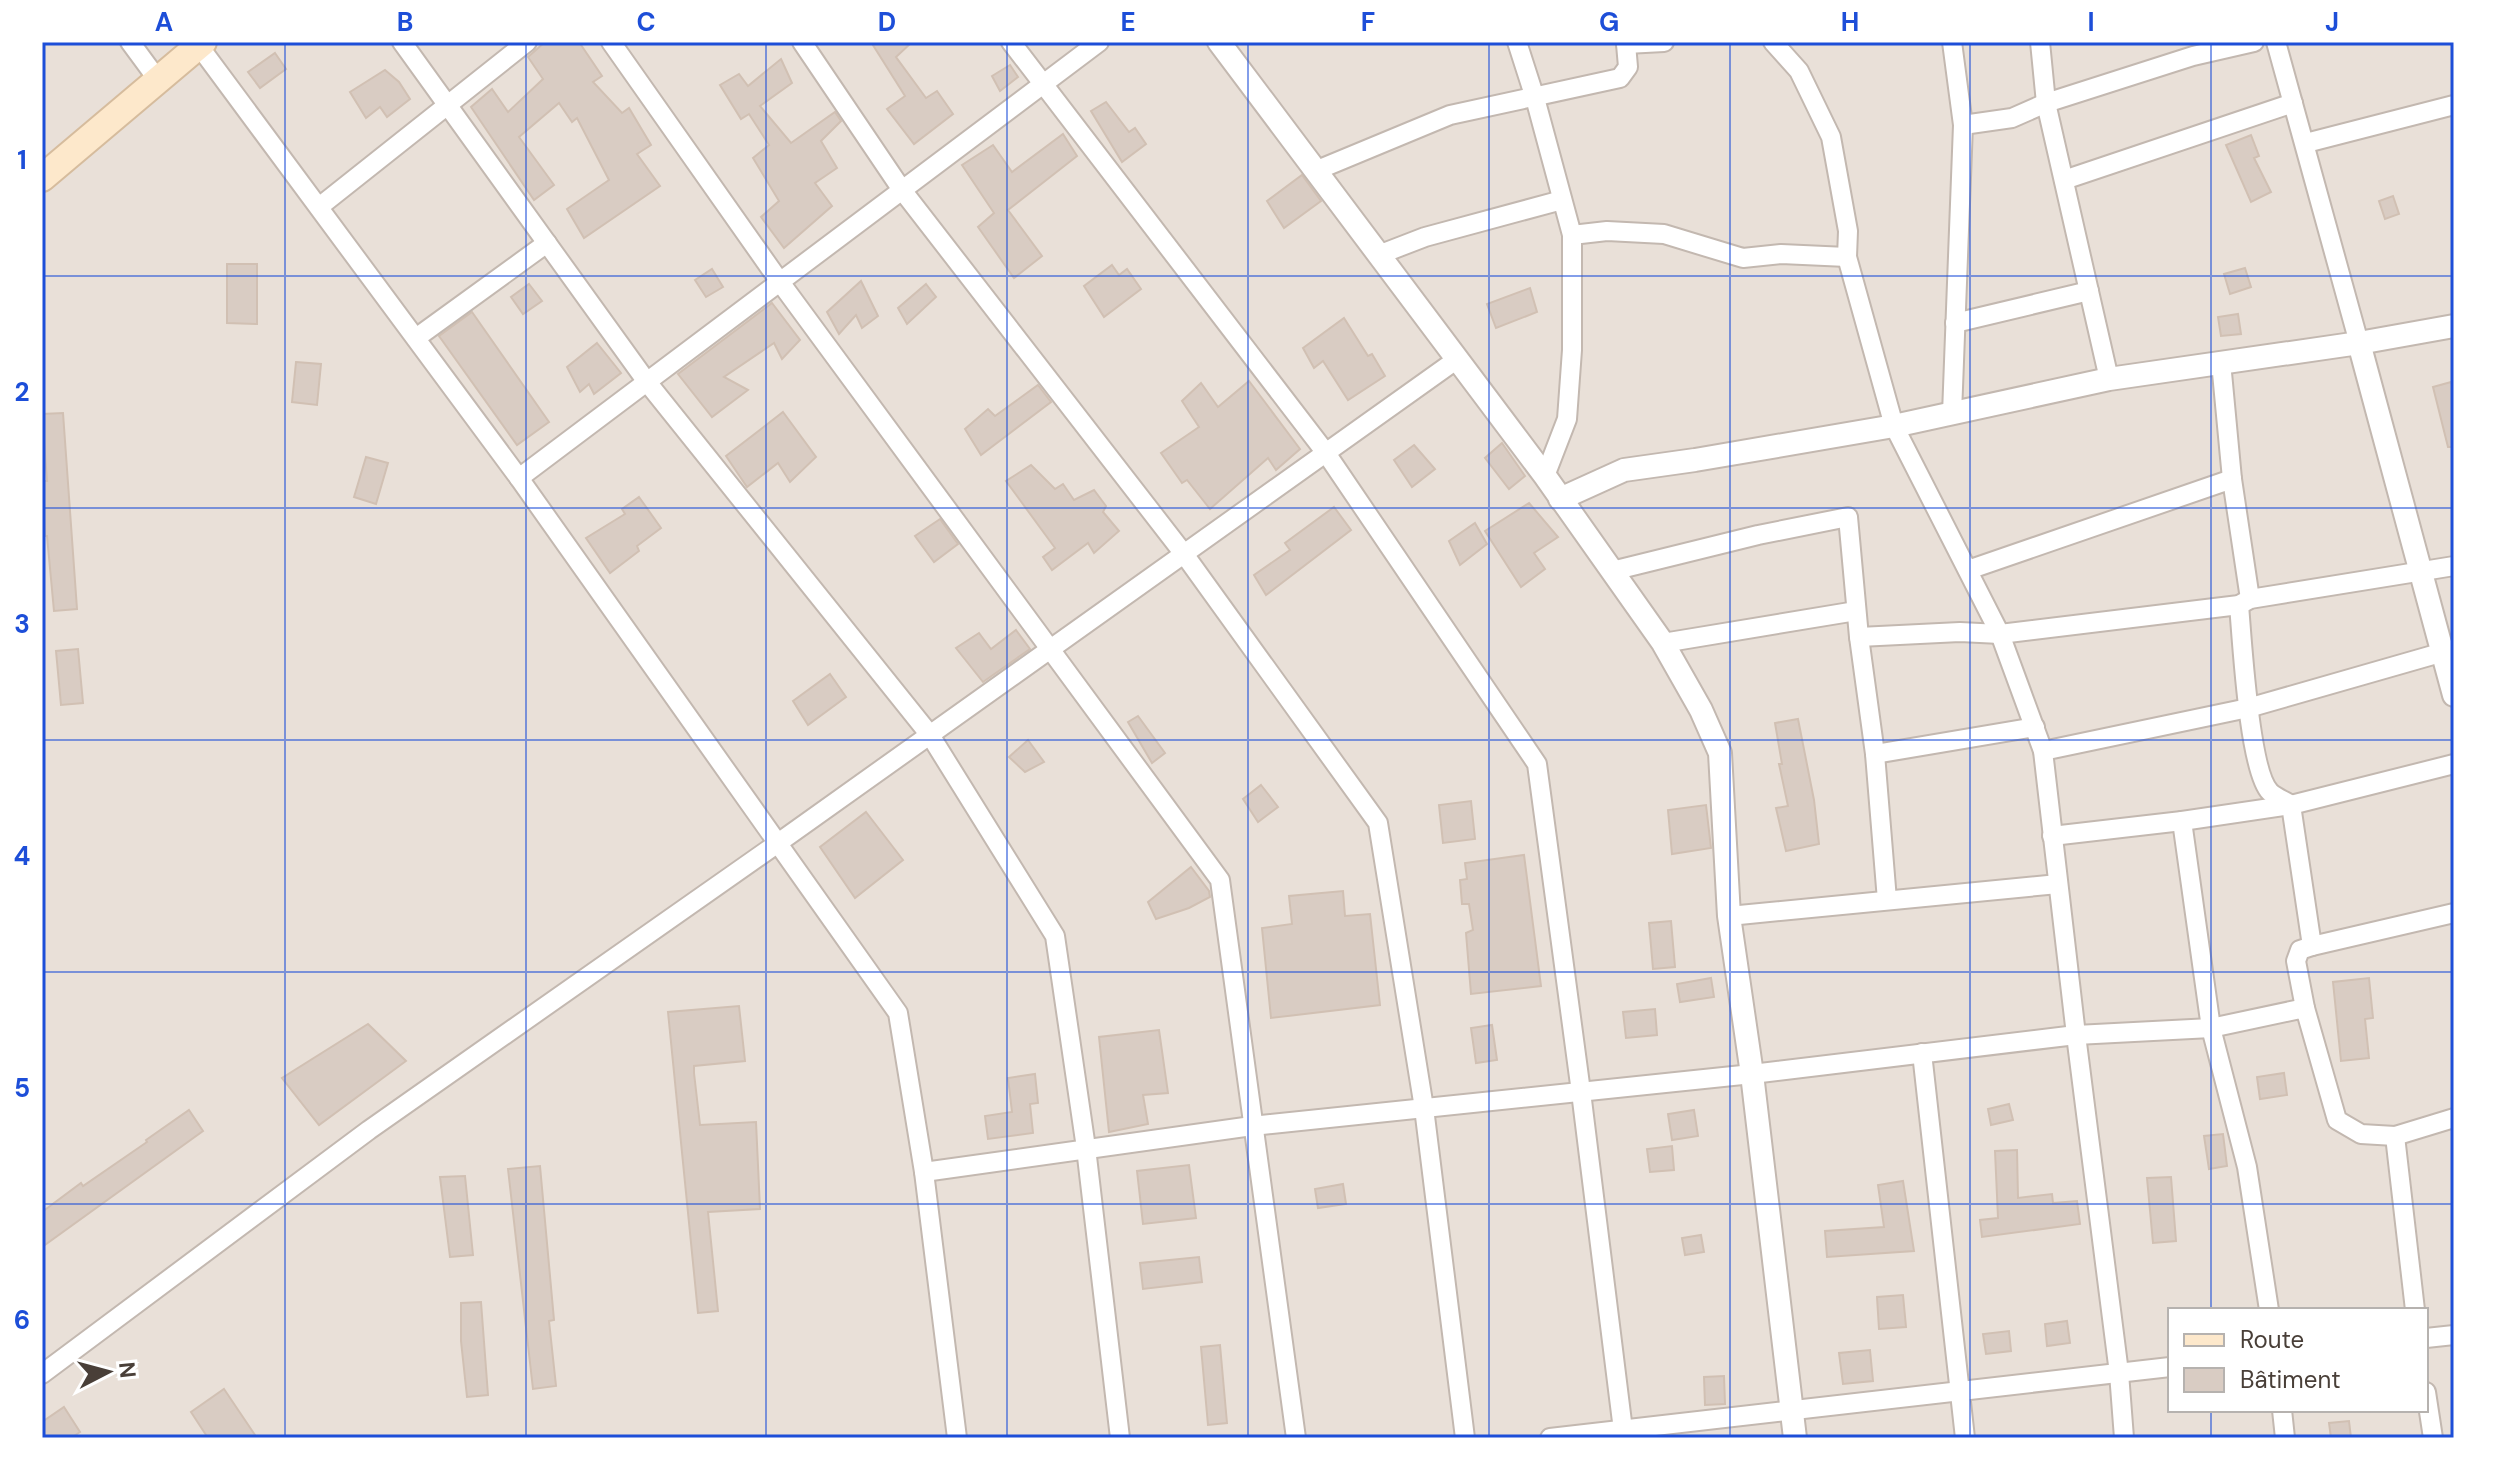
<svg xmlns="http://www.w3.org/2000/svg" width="2496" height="1480" viewBox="0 0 2496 1480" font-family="'DM Sans',sans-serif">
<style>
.residential{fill:#e9e0d8;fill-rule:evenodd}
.building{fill:#d9ccc3;stroke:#d1c0b3;stroke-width:2}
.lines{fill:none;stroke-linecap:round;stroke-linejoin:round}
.minor-casing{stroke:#c3b8b0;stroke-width:22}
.tertiary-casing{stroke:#c3b8b0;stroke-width:26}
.secondary-casing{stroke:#d6bc9d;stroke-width:30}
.minor{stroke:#fff;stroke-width:18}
.tertiary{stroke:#fff;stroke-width:22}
.secondary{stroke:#fde8cb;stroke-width:26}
.grid{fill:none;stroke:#1d4ed8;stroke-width:2;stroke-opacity:0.55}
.neatline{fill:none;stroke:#1d4ed8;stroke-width:3}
.grid-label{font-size:26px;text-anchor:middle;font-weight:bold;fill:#1d4ed8}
</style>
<rect width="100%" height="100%" fill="#f5f0ea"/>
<!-- residential -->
<path class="residential" d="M 42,42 L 2454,42 L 2454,1438 L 42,1438 ZM 2170,1310 L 2426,1310 L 2426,1410 L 2170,1410 Z"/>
<!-- building -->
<g class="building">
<path d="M 545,42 L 579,42 L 602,76 L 593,82 L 622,113 L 629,108 L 651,145 L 637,154 L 660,186 L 584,238 L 567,209 L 609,180 L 577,118 L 572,122 L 559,103 L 519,137 L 554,185 L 534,200 L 471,107 L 492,89 L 508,112 L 543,79 L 528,57 Z"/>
<path d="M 871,42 L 912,42 L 896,57 L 926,98 L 937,91 L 953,114 L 914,144 L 887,109 L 905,96 Z"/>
<path d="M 275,53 L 286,69 L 260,88 L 248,72 Z"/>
<path d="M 781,59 L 792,83 L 760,106 L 791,143 L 835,112 L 841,121 L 821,141 L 837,168 L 815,183 L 832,206 L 784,248 L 761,217 L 779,201 L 753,158 L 769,145 L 749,114 L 741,119 L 720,85 L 739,74 L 748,86 Z"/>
<path d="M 1010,65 L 1018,77 L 1000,91 L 992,76 Z"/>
<path d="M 385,70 L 399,82 L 410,99 L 387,117 L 380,107 L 366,118 L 350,92 Z"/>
<path d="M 1106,102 L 1129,132 L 1135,128 L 1146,144 L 1122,162 L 1091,111 Z"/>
<path d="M 1063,134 L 1077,156 L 1008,210 L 1042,256 L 1014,278 L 978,227 L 994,213 L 962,165 L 993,145 L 1012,172 Z"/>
<path d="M 2251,135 L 2259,156 L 2254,158 L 2271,192 L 2251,202 L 2226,145 Z"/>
<path d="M 1302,175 L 1321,201 L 1284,228 L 1267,201 Z"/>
<path d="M 2393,196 L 2399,214 L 2385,219 L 2379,201 Z"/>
<path d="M 227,264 L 257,264 L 257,324 L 227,323 Z"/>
<path d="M 1112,265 L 1119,275 L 1127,269 L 1141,289 L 1104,317 L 1084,286 Z"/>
<path d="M 2245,268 L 2251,287 L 2230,294 L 2224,274 Z"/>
<path d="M 712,269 L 723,287 L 706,297 L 695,280 Z"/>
<path d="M 861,281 L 878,316 L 862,328 L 856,315 L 839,334 L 827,312 Z"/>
<path d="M 529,284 L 542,301 L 523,314 L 511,297 Z"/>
<path d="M 926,284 L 936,297 L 907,324 L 898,308 Z"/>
<path d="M 1530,288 L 1537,312 L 1496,328 L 1487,304 Z"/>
<path d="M 772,303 L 800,340 L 782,359 L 774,343 L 724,377 L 748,390 L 712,417 L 678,374 Z"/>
<path d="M 472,312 L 549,422 L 517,445 L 439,336 Z"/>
<path d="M 2238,314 L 2241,334 L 2221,336 L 2218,317 Z"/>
<path d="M 1344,318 L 1368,356 L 1372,354 L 1385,376 L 1348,400 L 1323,361 L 1314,368 L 1303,348 Z"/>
<path d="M 597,343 L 621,373 L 594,394 L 589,384 L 580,392 L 567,367 Z"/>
<path d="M 296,362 L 321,364 L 317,405 L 292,402 Z"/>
<path d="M 1249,381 L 1300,449 L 1276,470 L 1268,458 L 1210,509 L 1187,480 L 1182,483 L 1161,453 L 1199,427 L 1182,401 L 1201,383 L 1218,407 Z"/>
<path d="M 2451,382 L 2454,392 L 2454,447 L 2448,447 L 2433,387 Z"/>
<path d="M 1038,385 L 1051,402 L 981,455 L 965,429 L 988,409 L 995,416 Z"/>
<path d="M 783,412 L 816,457 L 790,482 L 778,463 L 747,487 L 726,456 Z"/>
<path d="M 63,413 L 77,609 L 54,611 L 47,536 L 45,536 L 42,481 L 47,481 L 42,414 Z"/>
<path d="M 1502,443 L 1525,476 L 1509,489 L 1485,458 Z"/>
<path d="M 1414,445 L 1435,469 L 1412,487 L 1394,460 Z"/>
<path d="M 366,457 L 388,463 L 376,504 L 354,497 Z"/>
<path d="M 1031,465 L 1055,489 L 1063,484 L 1074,500 L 1094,490 L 1106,506 L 1103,512 L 1119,531 L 1094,553 L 1088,543 L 1052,570 L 1043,557 L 1055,548 L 1006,481 Z"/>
<path d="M 639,497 L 661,528 L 637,546 L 639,551 L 610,573 L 586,538 L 625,514 L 622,509 Z"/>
<path d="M 1529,503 L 1558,537 L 1534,553 L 1545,569 L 1521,587 L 1485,531 Z"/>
<path d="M 1334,507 L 1351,530 L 1266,595 L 1254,575 L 1290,550 L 1285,543 Z"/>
<path d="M 940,519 L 958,544 L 934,562 L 915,536 Z"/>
<path d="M 1475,523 L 1487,544 L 1460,565 L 1449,541 Z"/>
<path d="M 1016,630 L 1030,649 L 983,682 L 956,648 L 979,633 L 991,649 Z"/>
<path d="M 78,649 L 83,703 L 61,705 L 56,651 Z"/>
<path d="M 830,674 L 846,697 L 808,725 L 793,701 Z"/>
<path d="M 1138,716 L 1165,753 L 1152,763 L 1128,722 Z"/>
<path d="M 1798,719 L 1814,800 L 1819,844 L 1786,851 L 1776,808 L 1788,806 L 1779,764 L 1782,764 L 1775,723 Z"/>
<path d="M 1028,740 L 1044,762 L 1025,772 L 1009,757 Z"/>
<path d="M 1261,785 L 1278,807 L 1258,822 L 1243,799 Z"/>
<path d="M 1471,801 L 1475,839 L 1443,843 L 1439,805 Z"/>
<path d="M 1706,805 L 1711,848 L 1672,854 L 1668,810 Z"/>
<path d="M 866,812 L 903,860 L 855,898 L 820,847 Z"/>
<path d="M 1524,855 L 1541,986 L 1471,994 L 1466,933 L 1473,930 L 1469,904 L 1462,904 L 1460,880 L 1467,879 L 1465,863 Z"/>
<path d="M 1191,867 L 1209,891 L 1210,897 L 1189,908 L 1156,919 L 1148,902 Z"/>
<path d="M 1343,891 L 1345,916 L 1370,914 L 1380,1005 L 1271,1018 L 1262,928 L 1292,924 L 1289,896 Z"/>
<path d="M 1671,921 L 1675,967 L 1653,969 L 1649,923 Z"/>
<path d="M 1711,978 L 1714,997 L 1680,1002 L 1677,984 Z"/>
<path d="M 2369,978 L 2373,1018 L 2365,1019 L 2369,1058 L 2341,1061 L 2333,982 Z"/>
<path d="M 739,1006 L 745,1061 L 694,1066 L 694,1073 L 700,1125 L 756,1122 L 760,1209 L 708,1212 L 718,1311 L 698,1313 L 668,1012 Z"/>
<path d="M 1655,1009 L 1657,1035 L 1626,1038 L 1623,1012 Z"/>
<path d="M 368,1024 L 406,1061 L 319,1125 L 282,1078 Z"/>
<path d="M 1492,1025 L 1497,1060 L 1476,1063 L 1471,1028 Z"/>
<path d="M 1159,1030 L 1168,1093 L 1143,1095 L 1148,1124 L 1109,1132 L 1099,1037 Z"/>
<path d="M 2284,1073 L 2287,1095 L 2260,1099 L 2257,1077 Z"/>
<path d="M 1035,1074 L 1038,1103 L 1030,1104 L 1033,1133 L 988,1139 L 985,1116 L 1012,1112 L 1008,1078 Z"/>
<path d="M 2009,1104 L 2013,1120 L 1991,1125 L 1988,1109 Z"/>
<path d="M 189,1110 L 203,1131 L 42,1247 L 42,1212 L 81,1183 L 83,1186 L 147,1142 L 146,1140 Z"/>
<path d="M 1694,1110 L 1698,1136 L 1672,1140 L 1668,1114 Z"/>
<path d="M 2223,1134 L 2227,1166 L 2209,1169 L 2204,1136 Z"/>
<path d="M 1672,1146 L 1674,1170 L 1650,1172 L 1647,1149 Z"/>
<path d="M 2017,1150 L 2018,1198 L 2052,1194 L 2053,1203 L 2077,1201 L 2080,1224 L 1982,1237 L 1980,1220 L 1998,1218 L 1995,1151 Z"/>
<path d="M 1189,1165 L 1196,1218 L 1143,1224 L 1137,1171 Z"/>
<path d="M 540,1166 L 554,1320 L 549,1321 L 556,1386 L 533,1389 L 508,1169 Z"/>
<path d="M 465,1176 L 473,1255 L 450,1257 L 440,1177 Z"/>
<path d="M 2171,1177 L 2176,1241 L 2153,1243 L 2147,1178 Z"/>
<path d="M 1903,1181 L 1914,1251 L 1827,1257 L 1825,1231 L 1884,1227 L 1878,1185 Z"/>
<path d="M 1343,1184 L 1346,1204 L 1318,1208 L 1315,1189 Z"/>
<path d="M 1701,1235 L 1704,1252 L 1685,1255 L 1682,1238 Z"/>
<path d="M 1199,1257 L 1202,1282 L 1143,1289 L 1140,1263 Z"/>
<path d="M 1903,1295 L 1906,1327 L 1879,1329 L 1877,1297 Z"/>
<path d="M 481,1302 L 488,1395 L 467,1397 L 461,1341 L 461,1303 Z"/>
<path d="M 2067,1321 L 2070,1343 L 2047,1346 L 2045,1324 Z"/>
<path d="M 2009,1331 L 2011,1351 L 1986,1354 L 1983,1334 Z"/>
<path d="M 1220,1345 L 1227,1423 L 1208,1425 L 1201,1347 Z"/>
<path d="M 1870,1350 L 1873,1381 L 1843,1384 L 1839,1353 Z"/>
<path d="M 1724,1376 L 1725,1404 L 1705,1405 L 1704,1377 Z"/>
<path d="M 224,1389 L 257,1438 L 208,1438 L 191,1412 Z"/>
<path d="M 64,1407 L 80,1432 L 71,1438 L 42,1438 L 42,1422 Z"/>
<path d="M 2349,1421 L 2351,1438 L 2331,1438 L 2329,1423 Z"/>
</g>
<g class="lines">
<defs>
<g id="minor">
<path d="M 130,42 L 158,80"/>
<path d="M 402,42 L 647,382 L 930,735 L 1055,936 L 1086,1148 L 1120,1438"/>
<path d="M 611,42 L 780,282 L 1220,880 L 1296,1438"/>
<path d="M 802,42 L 902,190 L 1184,554 L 1378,823 L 1424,1108 L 1465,1438"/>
<path d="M 1011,42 L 1326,453 L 1537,764 L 1581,1092 L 1623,1430"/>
<path d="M 1517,42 L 1535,98 L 1572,235 L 1572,350 L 1567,419 L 1545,476"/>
<path d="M 1626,42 L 1626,44 L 1664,42"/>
<path d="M 1773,42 L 1799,71 L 1831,137 L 1848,231 L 1847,257 L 1894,426 L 2000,634 L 2043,751 L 2076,1035 L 2119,1373 L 2124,1438"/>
<path d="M 2040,42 L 2046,103 L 2109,379"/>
<path d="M 2276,42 L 2359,343"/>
<path d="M 199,46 L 519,478 L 898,1013 L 924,1172 L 957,1438"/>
<path d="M 1963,125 L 2012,118 L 2046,103 L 2193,56 L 2254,42"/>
<path d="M 2306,143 L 2454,105"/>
<path d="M 1315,171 L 1450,115 L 1620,78 L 1628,67 L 1626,44"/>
<path d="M 2064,180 L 2293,103"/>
<path d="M 319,207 L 527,42"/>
<path d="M 1572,235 L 1607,231 L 1664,234 L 1743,258 L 1781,254 L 1847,257"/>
<path d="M 1381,254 L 1425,237 L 1562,200"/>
<path d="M 1955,323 L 2089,291"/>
<path d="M 416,338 L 547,243"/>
<path d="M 2221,362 L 2232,479 L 2250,599"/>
<path d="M 1952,414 L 1963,125 L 1952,42"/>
<path d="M 519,478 L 1099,42"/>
<path d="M 1968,570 L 2232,479"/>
<path d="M 1612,571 L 1758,535 L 1848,517 L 1859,637 L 1875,754 L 1887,900"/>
<path d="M 2239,605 C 2242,639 2249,771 2270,792 C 2275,797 2285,801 2291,805 L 2312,946 L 2454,913"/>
<path d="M 1859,637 L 1960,632 L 2000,634 L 2239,605 L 2250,599 L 2454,566"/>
<path d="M 1663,643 L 1856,611"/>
<path d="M 2043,751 L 2248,708 L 2454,649"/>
<path d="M 1875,754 L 2035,727"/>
<path d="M 2052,836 L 2182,821"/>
<path d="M 1729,916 L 2058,884"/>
<path d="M 2305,1008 L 2296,961 L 2300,950 L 2312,946"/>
<path d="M 1922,1053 L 1965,1438"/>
<path d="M 2395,1136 L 2415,1310"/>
<path d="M 924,1172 L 1252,1126 L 1752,1074 L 2076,1035 L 2211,1028 L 2305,1008 L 2337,1120 L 2361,1134 L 2395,1136 L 2454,1118"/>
<path d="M 2269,1310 L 2247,1167 L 2211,1028 L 2182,821 L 2291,805 L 2454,764"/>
<path d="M 2426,1338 L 2454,1335"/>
<path d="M 42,1374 L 369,1130 L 778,843 L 1456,360"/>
<path d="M 2426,1392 L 2433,1438"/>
<path d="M 2282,1410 L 2285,1438"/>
<path d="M 1550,1438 L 2170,1367"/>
</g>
<g id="tertiary">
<path d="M 1219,42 L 1545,476 L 1663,643 L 1701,710 L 1720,753 L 1729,916 L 1752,1074 L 1795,1438"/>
<path d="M 2359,343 L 2454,695"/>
<path d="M 1560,499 L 1624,470 L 1695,460 L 1894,426 L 2109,379 L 2359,343 L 2454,326"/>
</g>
<path id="secondary" d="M 42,178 L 203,42"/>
</defs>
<!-- minor casing -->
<use href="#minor" class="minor-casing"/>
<!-- tertiary casing -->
<use href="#tertiary" class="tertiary-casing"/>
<!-- secondary casing -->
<use href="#secondary" class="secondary-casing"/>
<!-- minor -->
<use href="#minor" class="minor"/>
<!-- tertiary -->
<use href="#tertiary" class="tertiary"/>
<!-- secondary -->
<use href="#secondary" class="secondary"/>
</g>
<!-- grid -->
<path class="grid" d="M 285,42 L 285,1438M 526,42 L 526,1438M 766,42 L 766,1438M 1007,42 L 1007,1438M 1248,42 L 1248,1438M 1489,42 L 1489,1438M 1730,42 L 1730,1438M 1970,42 L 1970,1438M 2211,42 L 2211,1310M 42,276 L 2454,276M 42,508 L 2454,508M 42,740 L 2454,740M 42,972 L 2454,972M 42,1204 L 2454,1204M 2211,1410 L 2211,1438"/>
<!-- border -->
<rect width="2496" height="1480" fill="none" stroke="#ffffff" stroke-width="88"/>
<!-- legend -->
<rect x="2168" y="1308" width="260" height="104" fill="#ffffff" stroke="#b6b2af" stroke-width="2"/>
<rect x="2184" y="1334" width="40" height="12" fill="#fde8cb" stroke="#b6b2af" stroke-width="2"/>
<text x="2240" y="1348" font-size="24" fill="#493f38">Route</text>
<rect x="2184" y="1368" width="40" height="24" fill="#d9ccc3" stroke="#b6b2af" stroke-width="2"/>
<text x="2240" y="1388" font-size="24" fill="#493f38">Bâtiment</text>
<!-- north arrow -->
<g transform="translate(108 1372) rotate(84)" stroke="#ffffff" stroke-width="6" paint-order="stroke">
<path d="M0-6L14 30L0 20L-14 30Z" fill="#493f38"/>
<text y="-12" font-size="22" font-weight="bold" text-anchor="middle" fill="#493f38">N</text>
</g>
<rect x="44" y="44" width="2408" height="1392" class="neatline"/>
<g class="grid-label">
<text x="164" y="31">A</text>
<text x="405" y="31">B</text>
<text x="646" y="31">C</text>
<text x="887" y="31">D</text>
<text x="1128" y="31">E</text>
<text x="1368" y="31">F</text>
<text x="1609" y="31">G</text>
<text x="1850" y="31">H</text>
<text x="2091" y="31">I</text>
<text x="2332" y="31">J</text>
<text x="22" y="169">1</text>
<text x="22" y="401">2</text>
<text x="22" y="633">3</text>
<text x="22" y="865">4</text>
<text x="22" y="1097">5</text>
<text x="22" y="1329">6</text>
</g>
</svg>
